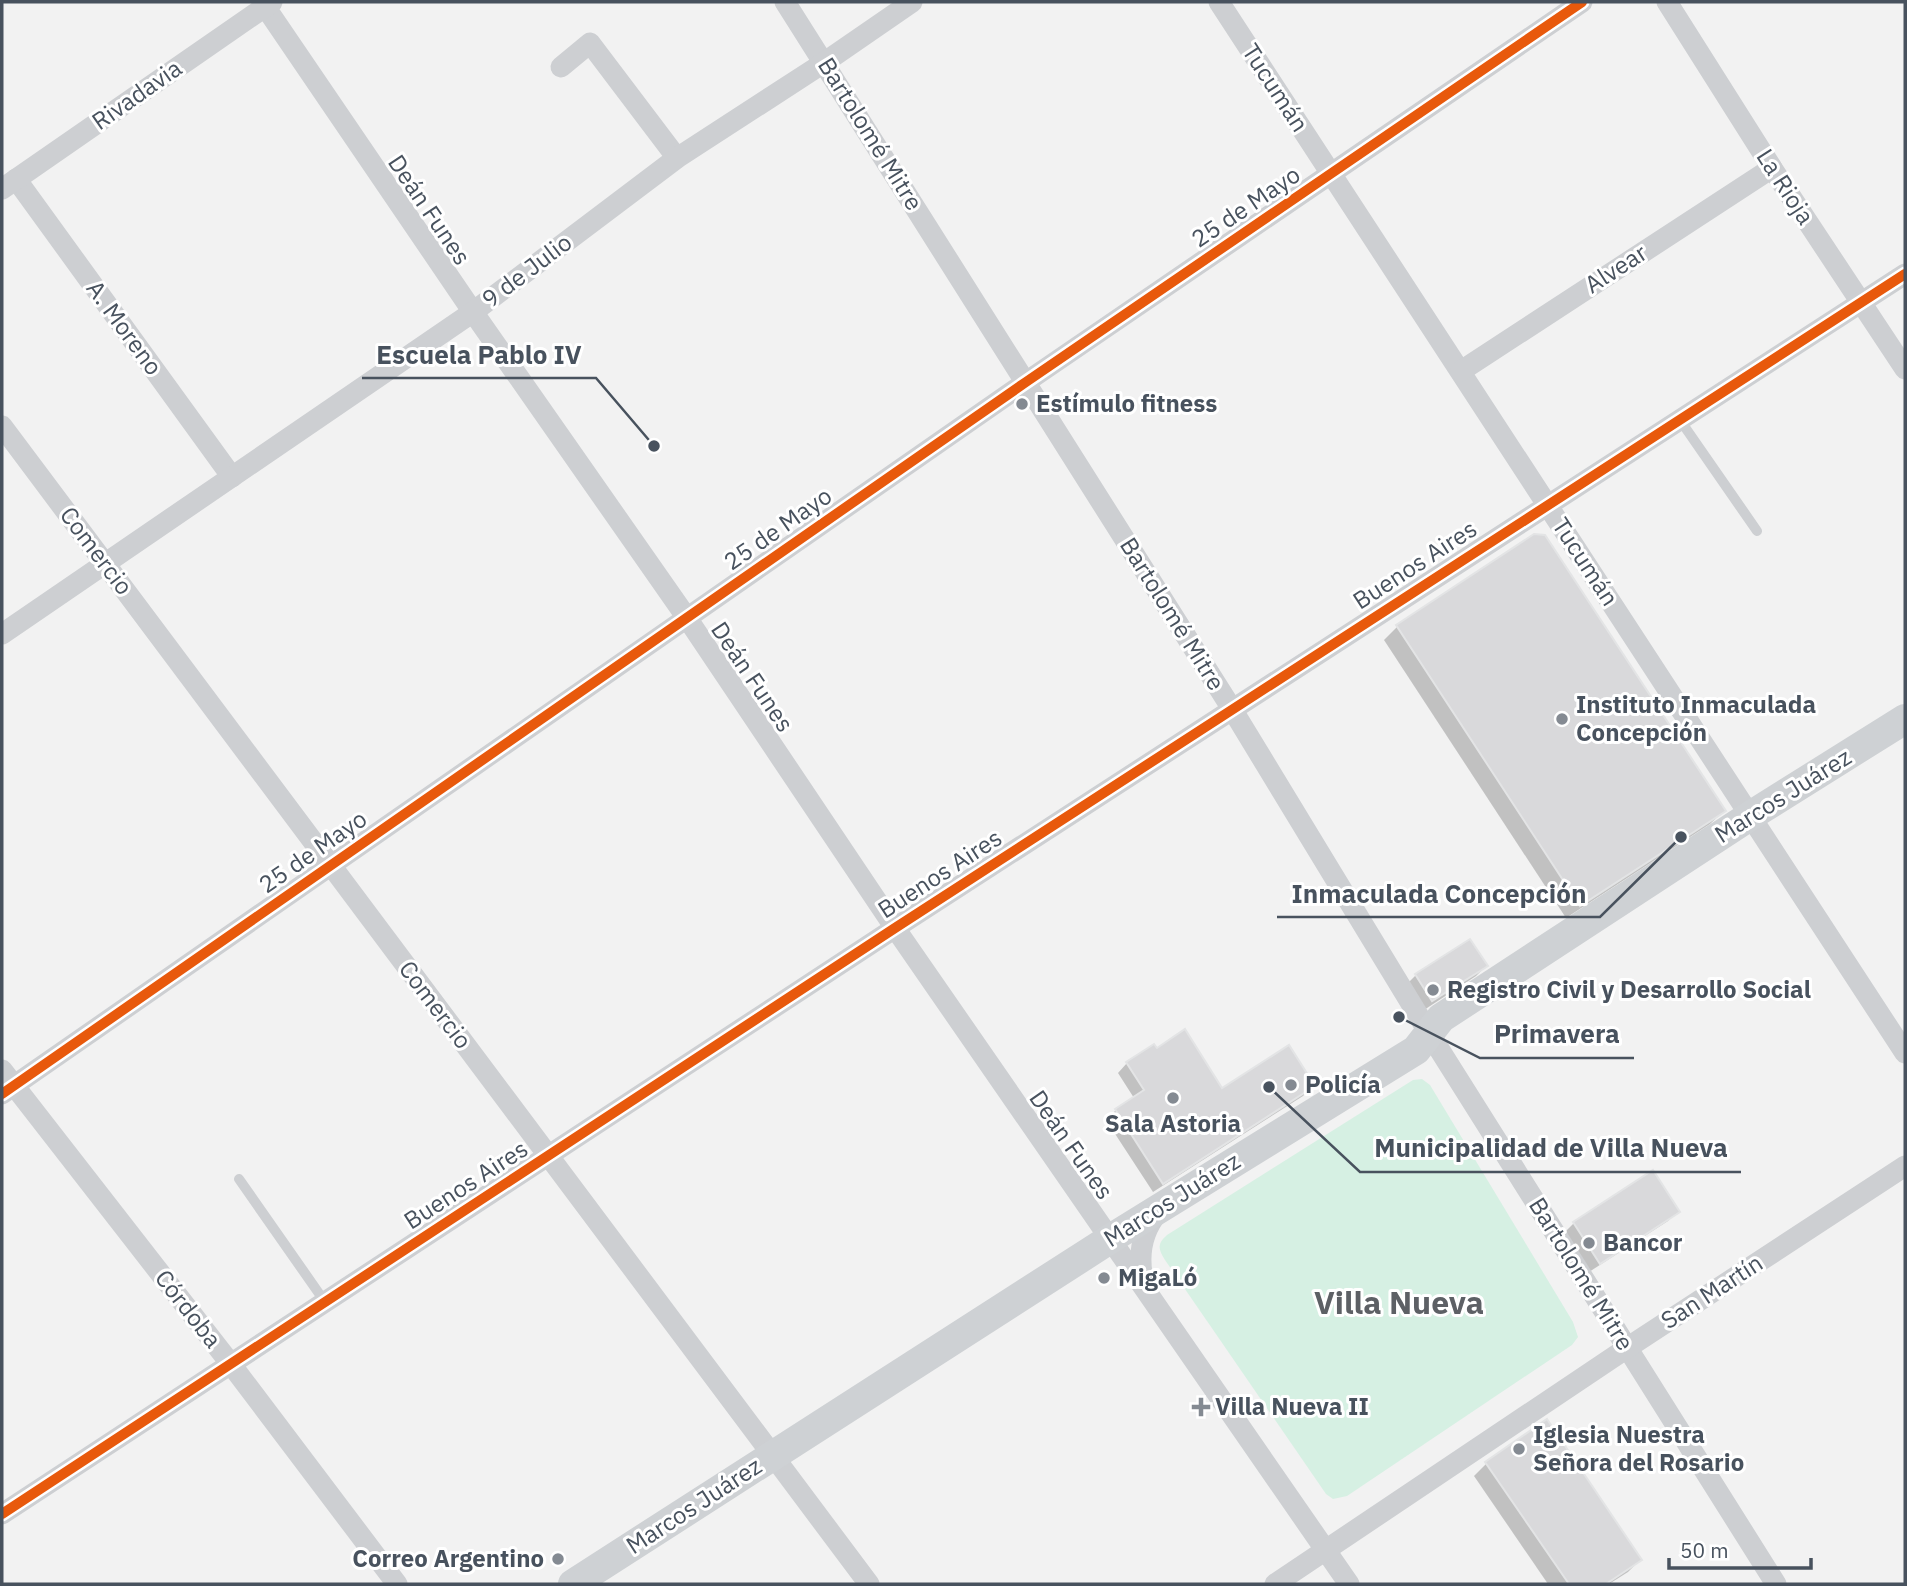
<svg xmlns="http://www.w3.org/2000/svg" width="1907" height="1586" viewBox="0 0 1907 1586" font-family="'IBM Plex Sans',sans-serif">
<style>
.green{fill:#d6f0e3}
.shadow{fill:#0003}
.building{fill:#d9d9db;stroke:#e3e4e5;stroke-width:2}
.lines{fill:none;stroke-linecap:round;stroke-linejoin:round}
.service{stroke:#cdcfd2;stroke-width:10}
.minor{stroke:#cdcfd2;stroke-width:21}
.secondary{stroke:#ced1d4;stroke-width:30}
.cycleway-casing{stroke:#fff;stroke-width:15}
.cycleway{stroke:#e8590c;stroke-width:10}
.poi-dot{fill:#848a92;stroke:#fff;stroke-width:2.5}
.labels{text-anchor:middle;stroke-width:6;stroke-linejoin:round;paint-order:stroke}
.street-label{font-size:24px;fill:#48525e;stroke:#fff}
.poi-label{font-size:24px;font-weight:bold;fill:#48525e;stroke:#fff;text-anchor:start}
.district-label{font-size:32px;font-weight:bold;fill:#5d6065;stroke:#fff}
.leader{fill:none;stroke:#48525e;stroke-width:2.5}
.callout-dot{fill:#48525e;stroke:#fff;stroke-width:2.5}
.callout-label{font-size:26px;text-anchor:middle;font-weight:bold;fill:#48525e;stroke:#fff;stroke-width:6;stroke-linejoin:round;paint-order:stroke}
</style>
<rect width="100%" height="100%" fill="#f2f2f2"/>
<!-- green -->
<path class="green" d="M 1422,1079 L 1430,1085 L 1573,1322 L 1578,1337 L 1572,1345 L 1347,1496 L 1333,1499 L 1326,1494 L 1165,1260 C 1158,1249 1157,1244 1167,1235 L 1413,1080 Z"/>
<!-- shadow -->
<g class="shadow">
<path d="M 1534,536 L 1724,811 L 1710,824 L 1566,918 L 1384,640 L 1397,627 Z"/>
<path d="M 1486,966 L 1476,976 L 1424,1010 L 1406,985 L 1416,975 Z"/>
<path d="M 1127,1063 L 1222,1091 L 1313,1086 L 1303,1096 L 1153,1192 L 1106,1120 L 1116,1110 L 1134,1098 L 1118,1073 Z"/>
<path d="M 1677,1211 L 1668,1221 L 1589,1272 L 1564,1233 L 1574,1223 Z"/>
<path d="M 1547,1422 L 1640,1560 L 1628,1572 L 1609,1584 L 1548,1584 L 1474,1476 L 1486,1464 Z"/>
</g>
<!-- building -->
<g class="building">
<path d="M 1534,534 L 1545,535 L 1726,811 L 1580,906 L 1396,625 Z"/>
<path d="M 1470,939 L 1488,966 L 1432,1001 L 1415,974 Z"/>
<path d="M 1185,1029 L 1222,1088 L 1289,1045 L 1315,1086 L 1163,1184 L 1115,1109 L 1144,1090 L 1126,1062 L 1154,1044 L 1157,1048 Z"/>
<path d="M 1653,1170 L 1680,1212 L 1600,1264 L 1573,1222 Z"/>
<path d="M 1547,1419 L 1642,1560 L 1606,1584 L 1569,1584 L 1485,1462 Z"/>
</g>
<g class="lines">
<!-- service -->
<g class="service">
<path d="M 1680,420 L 1757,531"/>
<path d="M 239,1179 L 325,1302"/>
</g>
<!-- minor -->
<g class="minor">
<path d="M 262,2 L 473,312 L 687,618 L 895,928 L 1349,1584"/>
<path d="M 785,2 L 1232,709 L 1429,1033 L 1776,1584"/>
<path d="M 1219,2 L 1905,1053"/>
<path d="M 1667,2 L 1772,168 L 1905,369"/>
<path d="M 561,67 L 590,43 L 677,158"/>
<path d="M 16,179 L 232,477"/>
<path d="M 2,189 L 272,2"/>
<path d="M 1461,371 L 1772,168"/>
<path d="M 2,426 L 869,1584"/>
<path d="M 2,634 L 473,312 L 677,158 L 825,62 L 912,2"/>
<path d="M 2,1070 L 230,1363 L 397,1584"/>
<path d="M 2,1094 L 1026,382 L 1582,2"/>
<path d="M 1145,1287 C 1137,1259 1140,1234 1158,1212"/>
<path d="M 2,1514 L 895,928 L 1905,274"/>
<path d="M 1275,1584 L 1627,1348 L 1905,1166"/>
</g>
<!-- secondary -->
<path class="secondary" d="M 573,1584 L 1110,1239 L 1416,1050 L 1441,1018 L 1750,816 L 1905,719"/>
<defs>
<g id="cycleway">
<path d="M 2,1094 L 1026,382 L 1582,2"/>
<path d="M 2,1514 L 895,928 L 1905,274"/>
</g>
</defs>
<!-- cycleway casing -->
<use href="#cycleway" class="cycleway-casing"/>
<!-- cycleway -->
<use href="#cycleway" class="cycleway"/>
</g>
<!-- markers -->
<g class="poi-dot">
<circle cx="1022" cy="404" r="7"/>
<circle cx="1562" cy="719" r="7"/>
<circle cx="1433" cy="990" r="7"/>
<circle cx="1291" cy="1085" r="7"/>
<circle cx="1173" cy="1098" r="7"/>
<circle cx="1589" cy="1243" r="7"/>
<circle cx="1104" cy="1278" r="7"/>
<path d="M1197.5 1396.5h7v7h7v7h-7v7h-7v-7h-7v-7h7z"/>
<circle cx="1519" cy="1449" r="7"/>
<circle cx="558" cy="1559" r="7"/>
</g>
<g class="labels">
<!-- street labels -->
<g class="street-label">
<text transform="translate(1275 88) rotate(57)" y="8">Tucumán</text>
<text transform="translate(137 95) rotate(-35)" y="8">Rivadavia</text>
<text transform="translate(870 134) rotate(58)" y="8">Bartolomé Mitre</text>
<text transform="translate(1785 187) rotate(57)" y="8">La Rioja</text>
<text transform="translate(1246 207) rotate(-34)" y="8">25 de Mayo</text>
<text transform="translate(429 210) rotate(56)" y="8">Deán Funes</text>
<text transform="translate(1616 269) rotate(-33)" y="8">Alvear</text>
<text transform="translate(527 271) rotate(-37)" y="8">9 de Julio</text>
<text transform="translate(124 328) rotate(54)" y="8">A. Moreno</text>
<text transform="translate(778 529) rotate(-35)" y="8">25 de Mayo</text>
<text transform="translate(96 551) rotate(53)" y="8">Comercio</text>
<text transform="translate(1585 562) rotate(57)" y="8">Tucumán</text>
<text transform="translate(1415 565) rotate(-33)" y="8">Buenos Aires</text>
<text transform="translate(1172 614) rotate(58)" y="8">Bartolomé Mitre</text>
<text transform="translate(752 677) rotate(56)" y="8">Deán Funes</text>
<text transform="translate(1783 796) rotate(-32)" y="8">Marcos Juárez</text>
<text transform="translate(313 852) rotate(-35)" y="8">25 de Mayo</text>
<text transform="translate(940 874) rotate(-33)" y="8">Buenos Aires</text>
<text transform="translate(435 1005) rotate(53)" y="8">Comercio</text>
<text transform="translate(1071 1145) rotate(55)" y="8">Deán Funes</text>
<text transform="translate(466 1185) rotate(-33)" y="8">Buenos Aires</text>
<text transform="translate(1172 1200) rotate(-32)" y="8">Marcos Juárez</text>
<text transform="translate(1581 1274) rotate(58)" y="8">Bartolomé Mitre</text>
<text transform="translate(1712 1292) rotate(-33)" y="8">San Martín</text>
<text transform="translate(188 1309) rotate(52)" y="8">Córdoba</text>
<text transform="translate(694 1506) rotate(-33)" y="8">Marcos Juárez</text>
</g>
<!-- poi labels -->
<g class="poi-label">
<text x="1036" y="412">Estímulo fitness</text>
<text x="1576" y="713">Instituto Inmaculada<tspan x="1576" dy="28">Concepción</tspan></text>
<text x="1447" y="998">Registro Civil y Desarrollo Social</text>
<text x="1305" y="1093">Policía</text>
<text x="1173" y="1132" text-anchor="middle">Sala Astoria</text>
<text x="1603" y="1251">Bancor</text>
<text x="1118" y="1286">MigaLó</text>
<text x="1215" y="1415">Villa Nueva II</text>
<text x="1533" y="1443">Iglesia Nuestra<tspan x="1533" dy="28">Señora del Rosario</tspan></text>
<text x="544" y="1567" text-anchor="end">Correo Argentino</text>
</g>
<!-- district labels -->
<g class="district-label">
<text x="1399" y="1314">Villa Nueva</text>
</g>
</g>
<!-- callouts -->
<path class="leader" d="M654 446L596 378H362M1681 837L1600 917H1277M1399 1017L1480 1058H1634M1269 1087L1360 1172H1741"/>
<g class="callout-dot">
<circle cx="654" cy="446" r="7"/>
<circle cx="1681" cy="837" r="7"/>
<circle cx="1399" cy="1017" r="7"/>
<circle cx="1269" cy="1087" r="7"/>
</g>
<g class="callout-label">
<text x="479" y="364">Escuela Pablo IV</text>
<text x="1439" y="903">Inmaculada Concepción</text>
<text x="1557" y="1043">Primavera</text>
<text x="1551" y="1157">Municipalidad de Villa Nueva</text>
</g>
<!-- border -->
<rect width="1907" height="1586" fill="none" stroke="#48525e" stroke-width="7"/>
<!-- scale -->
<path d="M1669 1558v10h142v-10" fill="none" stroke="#48525e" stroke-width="3.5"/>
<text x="1680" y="1558" font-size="21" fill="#48525e" stroke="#ffffff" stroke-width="5" paint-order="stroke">50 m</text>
</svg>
